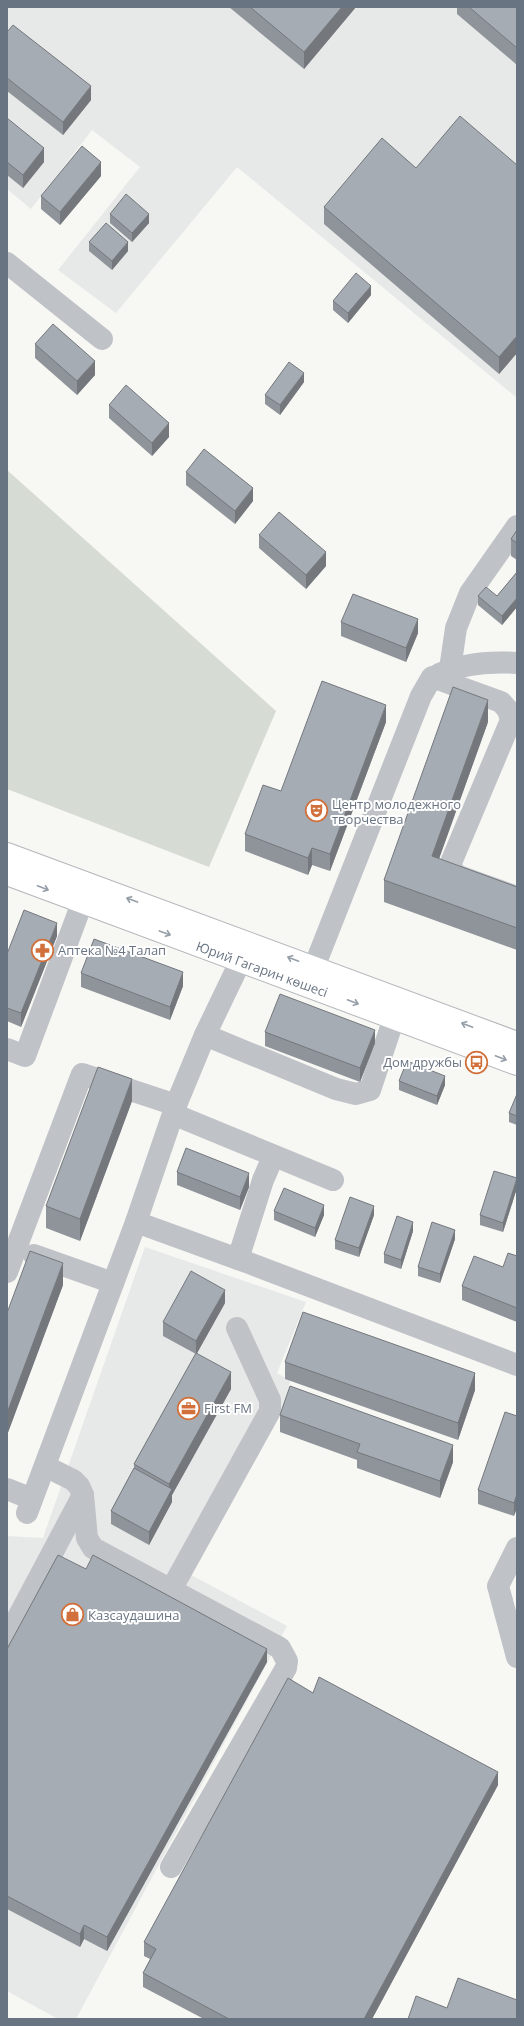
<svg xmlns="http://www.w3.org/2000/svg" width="524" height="2026" viewBox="0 0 524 2026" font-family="'Open Sans',sans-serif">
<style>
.built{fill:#e7e9e8}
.green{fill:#d6dbd4}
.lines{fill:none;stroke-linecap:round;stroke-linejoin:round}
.major-casing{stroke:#b2b6ba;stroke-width:24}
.minor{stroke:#bfc2c6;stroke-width:22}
.major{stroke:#fff;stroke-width:22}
.wall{fill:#8f949a}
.shaded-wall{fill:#74787d}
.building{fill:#a6acb3;stroke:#74787d}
.oneway{stroke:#969ea8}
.labels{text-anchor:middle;stroke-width:4;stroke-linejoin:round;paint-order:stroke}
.poi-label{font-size:13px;fill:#697482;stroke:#fff;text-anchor:start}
.street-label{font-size:13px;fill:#697482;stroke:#fff}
</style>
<rect width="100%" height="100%" fill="#f7f7f4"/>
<!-- built -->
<g class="built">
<path d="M 7,7 L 517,7 L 517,398 L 237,167 L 116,313 L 58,270 L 140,167 L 92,130 L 31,209 L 7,189 Z"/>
<path d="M 145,1247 L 306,1302 L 277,1373 L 290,1381 L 285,1405 L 191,1575 L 287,1626 L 76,2019 L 58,2019 L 7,1991 L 7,1536 L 43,1538 Z"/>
</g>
<!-- green -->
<path class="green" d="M 7,470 L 276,711 L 209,867 L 7,789 Z"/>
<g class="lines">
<defs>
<g id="major">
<path d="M 7,854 L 517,1043"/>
<path d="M 7,874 L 517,1064"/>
</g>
</defs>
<!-- major casing -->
<use href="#major" class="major-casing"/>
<!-- minor -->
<g class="minor">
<path d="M 7,263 L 102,339"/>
<path d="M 450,669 L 456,628 L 470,593 L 517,526"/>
<path d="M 439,674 C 464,663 489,661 517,663"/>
<path d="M 307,985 L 421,696 L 432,677 L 501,702 L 508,710 L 511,720 L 450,865 L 456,875 L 517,897"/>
<path d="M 205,1035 L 336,1089 L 356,1094 L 370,1090 L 394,1018 L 402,1002"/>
<path d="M 7,1049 L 25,1056 L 82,903"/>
<path d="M 173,1114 L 333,1180"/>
<path d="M 136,1222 L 249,1263 L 517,1365"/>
<path d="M 34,1255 L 113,1283"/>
<path d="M 238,1259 L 263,1180 L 273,1157"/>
<path d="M 7,1272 L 82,1074 L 176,1105"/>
<path d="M 45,1466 L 73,1480 L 79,1486 L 83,1495 L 87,1538 L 93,1548 L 280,1648 L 287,1661 L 286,1668 L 171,1867"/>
<path d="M 7,1489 L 32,1499"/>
<path d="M 27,1513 L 136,1222 L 176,1105 L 205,1035 L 241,960 L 248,943"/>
<path d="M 517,1548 L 498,1586 L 517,1657"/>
<path d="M 171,1590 L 270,1411 L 270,1400 L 237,1328"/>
<path d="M 7,1638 L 83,1495"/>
</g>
<!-- major -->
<use href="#major" class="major"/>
</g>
<!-- wall -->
<g class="wall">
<path d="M 229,7 L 356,7 L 304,69 Z"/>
<path d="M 457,7 L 517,7 L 517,65 L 457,14 Z"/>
<path d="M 7,32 L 91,100 L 63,135 L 7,91 Z"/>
<path d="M 7,118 L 44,162 L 23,188 L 7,175 Z"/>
<path d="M 517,165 L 517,353 L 499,374 L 324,224 L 324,207 Z"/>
<path d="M 101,176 L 60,225 L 41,209 L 41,196 Z"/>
<path d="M 110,214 L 149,223 L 132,242 L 110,223 Z"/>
<path d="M 89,242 L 128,251 L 112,270 L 89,251 Z"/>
<path d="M 371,295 L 348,323 L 333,310 L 333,301 Z"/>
<path d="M 35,344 L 95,375 L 77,395 L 35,358 Z"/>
<path d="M 304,382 L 280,415 L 265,404 L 265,395 Z"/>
<path d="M 109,405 L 169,437 L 152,456 L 109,418 Z"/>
<path d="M 186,472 L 253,501 L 235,524 L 186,485 Z"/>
<path d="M 517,530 L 517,560 L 511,556 L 511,539 Z"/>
<path d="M 259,535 L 326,566 L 306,589 L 259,548 Z"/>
<path d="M 517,572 L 517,607 L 502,625 L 478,605 L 478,596 L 497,596 Z"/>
<path d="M 341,622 L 418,633 L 406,662 L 341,636 Z"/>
<path d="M 386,722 L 330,871 L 312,865 L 308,875 L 245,851 L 245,834 L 281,791 Z"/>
<path d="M 488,722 L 439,859 L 517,887 L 517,950 L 384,902 L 384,880 Z"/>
<path d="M 57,936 L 21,1027 L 7,1021 L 7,954 Z"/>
<path d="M 81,973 L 183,986 L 170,1020 L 81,987 Z"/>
<path d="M 265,1032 L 375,1043 L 360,1082 L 265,1046 Z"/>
<path d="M 399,1081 L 445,1085 L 437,1105 L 399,1090 Z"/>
<path d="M 517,1094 L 517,1125 L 509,1122 L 509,1113 Z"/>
<path d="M 132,1101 L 80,1241 L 46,1228 L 46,1206 Z"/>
<path d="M 177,1172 L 249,1187 L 240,1210 L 177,1185 Z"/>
<path d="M 517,1188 L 503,1232 L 480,1225 L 480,1215 Z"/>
<path d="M 274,1211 L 324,1215 L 315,1237 L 274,1220 Z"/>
<path d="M 374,1215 L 359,1257 L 335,1249 L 335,1240 Z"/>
<path d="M 413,1231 L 401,1269 L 384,1263 L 384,1254 Z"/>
<path d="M 455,1239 L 440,1283 L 418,1276 L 418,1267 Z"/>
<path d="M 517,1256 L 517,1322 L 462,1300 L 462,1286 L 503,1267 Z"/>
<path d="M 63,1285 L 7,1435 L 7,1313 Z"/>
<path d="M 225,1303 L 197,1353 L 231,1389 L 172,1495 L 172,1502 L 149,1545 L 111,1524 L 111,1511 L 134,1468 L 134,1464 L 196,1354 L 163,1336 L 163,1322 Z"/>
<path d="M 285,1362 L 475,1390 L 458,1440 L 285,1379 Z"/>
<path d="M 280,1415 L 453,1462 L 440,1498 L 357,1468 L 357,1460 L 280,1432 Z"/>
<path d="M 517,1416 L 514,1516 L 478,1504 L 478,1490 Z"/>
<path d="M 7,1649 L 267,1662 L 107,1951 L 84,1939 L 80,1947 L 7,1909 Z"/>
<path d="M 313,1693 L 498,1785 L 372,2019 L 204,2019 L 143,1987 L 143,1973 L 150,1959 L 144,1956 L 144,1942 Z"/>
</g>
<!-- shaded-wall -->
<g class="shaded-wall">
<path d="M 342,7 L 356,7 L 304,69 L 304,52 Z"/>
<path d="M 91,86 L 91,100 L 63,135 L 63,122 Z"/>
<path d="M 44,148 L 44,162 L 23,188 L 23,175 Z"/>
<path d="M 101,162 L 101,176 L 60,225 L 60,212 Z"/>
<path d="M 149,214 L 149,223 L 132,242 L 132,233 Z"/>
<path d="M 128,242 L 128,251 L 112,270 L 112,261 Z"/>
<path d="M 371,286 L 371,295 L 348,323 L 348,313 Z"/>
<path d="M 517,336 L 517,353 L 499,374 L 499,357 Z"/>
<path d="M 95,361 L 95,375 L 77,395 L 77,381 Z"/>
<path d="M 304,373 L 304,382 L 280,415 L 280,405 Z"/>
<path d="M 169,423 L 169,437 L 152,456 L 152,443 Z"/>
<path d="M 253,488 L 253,501 L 235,524 L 235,511 Z"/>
<path d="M 326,552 L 326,566 L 306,589 L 306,575 Z"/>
<path d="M 517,598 L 517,607 L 502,625 L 502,616 Z"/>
<path d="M 418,619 L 418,633 L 406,662 L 406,648 Z"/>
<path d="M 488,700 L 488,722 L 432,878 L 432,856 Z"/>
<path d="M 386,705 L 386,722 L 330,871 L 330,854 Z"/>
<path d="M 312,848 L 312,865 L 308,875 L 308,858 Z"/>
<path d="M 57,923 L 57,936 L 21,1027 L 21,1013 Z"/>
<path d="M 183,972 L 183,986 L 170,1020 L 170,1007 Z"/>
<path d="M 375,1030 L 375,1043 L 360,1082 L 360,1068 Z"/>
<path d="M 445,1076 L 445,1085 L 437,1105 L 437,1096 Z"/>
<path d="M 132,1079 L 132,1101 L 80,1241 L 80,1219 Z"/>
<path d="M 249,1173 L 249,1187 L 240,1210 L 240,1197 Z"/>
<path d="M 517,1178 L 517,1188 L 503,1232 L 503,1223 Z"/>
<path d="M 324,1205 L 324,1215 L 315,1237 L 315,1228 Z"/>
<path d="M 374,1206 L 374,1215 L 359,1257 L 359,1248 Z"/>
<path d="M 413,1222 L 413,1231 L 401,1269 L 401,1260 Z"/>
<path d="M 455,1230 L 455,1239 L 440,1283 L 440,1274 Z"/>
<path d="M 63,1263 L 63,1285 L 7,1435 L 7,1413 Z"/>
<path d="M 225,1290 L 225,1303 L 196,1355 L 196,1341 Z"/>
<path d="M 231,1372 L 231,1389 L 172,1495 L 172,1502 L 149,1545 L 149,1532 L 169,1495 L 169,1484 Z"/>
<path d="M 475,1373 L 475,1390 L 458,1440 L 458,1423 Z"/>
<path d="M 453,1445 L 453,1462 L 440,1498 L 440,1481 Z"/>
<path d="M 517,1494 L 517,1508 L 514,1516 L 514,1503 Z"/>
<path d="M 267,1649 L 267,1662 L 107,1951 L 107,1937 Z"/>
<path d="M 498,1772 L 498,1785 L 372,2019 L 364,2019 Z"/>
<path d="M 84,1925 L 84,1939 L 80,1947 L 80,1934 Z"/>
</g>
<!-- building -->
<g class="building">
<path d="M 250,7 L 342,7 L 304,52 Z"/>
<path d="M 469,7 L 517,7 L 517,48 Z"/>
<path d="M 13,25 L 91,86 L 63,122 L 7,78 L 7,32 Z"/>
<path d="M 460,116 L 517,165 L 517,336 L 499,357 L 324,207 L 382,138 L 416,168 Z"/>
<path d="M 7,118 L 44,148 L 23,175 L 7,162 Z"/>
<path d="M 82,146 L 101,162 L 60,212 L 41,196 Z"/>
<path d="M 126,194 L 149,214 L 132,233 L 110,214 Z"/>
<path d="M 106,223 L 128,242 L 112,261 L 89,242 Z"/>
<path d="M 356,273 L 371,286 L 348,313 L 333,301 Z"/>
<path d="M 53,324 L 95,361 L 77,381 L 35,344 Z"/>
<path d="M 289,362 L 304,373 L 280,405 L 265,395 Z"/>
<path d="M 126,385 L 169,423 L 152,443 L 109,405 Z"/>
<path d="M 204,449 L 253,488 L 235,511 L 186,472 Z"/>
<path d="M 279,512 L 326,552 L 306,575 L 259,535 Z"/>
<path d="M 517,530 L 517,543 L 511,539 Z"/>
<path d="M 517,572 L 517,598 L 502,616 L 478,596 L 486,587 L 497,596 Z"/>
<path d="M 353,594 L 418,619 L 406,648 L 341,622 Z"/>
<path d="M 322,681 L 386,705 L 330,854 L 312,848 L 308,858 L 245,834 L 263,785 L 281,791 Z"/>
<path d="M 453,687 L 488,700 L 432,856 L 517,887 L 517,928 L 384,880 Z"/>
<path d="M 24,910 L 57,923 L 21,1013 L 7,1008 L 7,954 Z"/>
<path d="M 94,939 L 183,972 L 170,1007 L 81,973 Z"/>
<path d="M 280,994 L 375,1030 L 360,1068 L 265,1032 Z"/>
<path d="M 407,1061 L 445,1076 L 437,1096 L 399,1081 Z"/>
<path d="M 98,1067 L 132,1079 L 80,1219 L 46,1206 Z"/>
<path d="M 517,1094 L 517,1116 L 509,1113 Z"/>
<path d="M 186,1148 L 249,1173 L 240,1197 L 177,1172 Z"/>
<path d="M 494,1171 L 517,1178 L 503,1223 L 480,1215 Z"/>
<path d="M 284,1188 L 324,1205 L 315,1228 L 274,1211 Z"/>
<path d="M 350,1197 L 374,1206 L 359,1248 L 335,1240 Z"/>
<path d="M 397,1216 L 413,1222 L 401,1260 L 384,1254 Z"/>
<path d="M 432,1222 L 455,1230 L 440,1274 L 418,1267 Z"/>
<path d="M 30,1251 L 63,1263 L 7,1413 L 7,1313 Z"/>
<path d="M 508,1253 L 517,1256 L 517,1308 L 462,1286 L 474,1256 L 503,1267 Z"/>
<path d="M 191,1271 L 225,1290 L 196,1341 L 163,1322 Z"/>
<path d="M 303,1312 L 475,1373 L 458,1423 L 285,1362 Z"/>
<path d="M 196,1353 L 231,1372 L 169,1484 L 134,1464 Z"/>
<path d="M 290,1386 L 453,1445 L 440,1481 L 357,1452 L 360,1444 L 280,1415 Z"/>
<path d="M 505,1412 L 517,1416 L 517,1494 L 514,1503 L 478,1490 Z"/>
<path d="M 134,1468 L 172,1489 L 149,1532 L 111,1511 Z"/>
<path d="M 58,1555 L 86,1569 L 93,1555 L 267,1649 L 107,1937 L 84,1925 L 80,1934 L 7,1896 L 7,1649 Z"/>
<path d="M 319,1677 L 498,1772 L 364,2019 L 229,2019 L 143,1973 L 156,1949 L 144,1942 L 288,1678 L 313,1693 Z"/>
<path d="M 458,1978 L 517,2000 L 517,2019 L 408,2019 L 416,1996 L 447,2008 Z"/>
</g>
<!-- one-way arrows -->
<defs><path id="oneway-shaft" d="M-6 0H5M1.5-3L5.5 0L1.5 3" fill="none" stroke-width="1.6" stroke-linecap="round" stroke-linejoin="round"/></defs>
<g class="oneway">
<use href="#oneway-shaft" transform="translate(43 888) rotate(21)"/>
<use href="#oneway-shaft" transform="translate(132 900) rotate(-160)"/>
<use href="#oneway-shaft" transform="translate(165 933) rotate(20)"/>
<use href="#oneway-shaft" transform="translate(293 959) rotate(-159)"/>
<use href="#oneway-shaft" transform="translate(353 1002) rotate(21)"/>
<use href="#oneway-shaft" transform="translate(467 1025) rotate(-159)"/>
<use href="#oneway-shaft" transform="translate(501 1058) rotate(21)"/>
</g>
<!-- icons -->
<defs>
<symbol id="theatre-ring" viewBox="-11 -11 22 22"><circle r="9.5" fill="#fff" stroke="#d1703a" stroke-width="1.5"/><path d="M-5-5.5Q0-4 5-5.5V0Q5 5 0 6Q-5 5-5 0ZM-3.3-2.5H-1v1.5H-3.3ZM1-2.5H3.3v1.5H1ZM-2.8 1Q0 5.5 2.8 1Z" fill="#d1703a"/></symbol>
<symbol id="pharmacy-ring" viewBox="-11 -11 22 22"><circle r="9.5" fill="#fff" stroke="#d1703a" stroke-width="1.5"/><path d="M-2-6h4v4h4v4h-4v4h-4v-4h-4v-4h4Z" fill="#d1703a"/></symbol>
<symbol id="bus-ring" viewBox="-11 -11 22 22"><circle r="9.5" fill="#fff" stroke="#d1703a" stroke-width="1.5"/><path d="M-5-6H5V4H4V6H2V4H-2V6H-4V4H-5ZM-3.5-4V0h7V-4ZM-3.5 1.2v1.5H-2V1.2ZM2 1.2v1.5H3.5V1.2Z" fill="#d1703a"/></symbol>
<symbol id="office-ring" viewBox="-11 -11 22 22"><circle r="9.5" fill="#fff" stroke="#d1703a" stroke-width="1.5"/><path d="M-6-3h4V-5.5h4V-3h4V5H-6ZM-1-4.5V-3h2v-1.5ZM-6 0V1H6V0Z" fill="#d1703a"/></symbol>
<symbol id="shop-ring" viewBox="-11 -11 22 22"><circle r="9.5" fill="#fff" stroke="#d1703a" stroke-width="1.5"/><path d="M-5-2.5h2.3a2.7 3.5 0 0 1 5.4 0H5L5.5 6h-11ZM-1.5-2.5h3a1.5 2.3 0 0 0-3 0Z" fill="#d1703a"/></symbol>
</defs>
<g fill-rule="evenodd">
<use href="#theatre-ring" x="304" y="798" width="25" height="25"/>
<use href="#pharmacy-ring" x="30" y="938" width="25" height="25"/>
<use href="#bus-ring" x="464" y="1050" width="25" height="25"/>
<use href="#office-ring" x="176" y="1396" width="25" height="25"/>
<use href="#shop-ring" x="60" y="1602" width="25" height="25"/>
</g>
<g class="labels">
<!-- poi labels -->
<g class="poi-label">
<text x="332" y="809">Центр молодежного<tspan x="332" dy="15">творчества</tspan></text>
<text x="58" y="955">Аптека №4 Талап</text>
<text x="462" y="1067" text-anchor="end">Дом дружбы</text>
<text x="204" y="1413">First FM</text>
<text x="88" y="1620">Казсаудашина</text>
</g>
<!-- street labels -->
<g class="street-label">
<text transform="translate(262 969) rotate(20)" y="5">Юрий Гагарин көшесі</text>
</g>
</g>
<!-- border -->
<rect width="524" height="2026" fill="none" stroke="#697482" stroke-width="16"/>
</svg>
